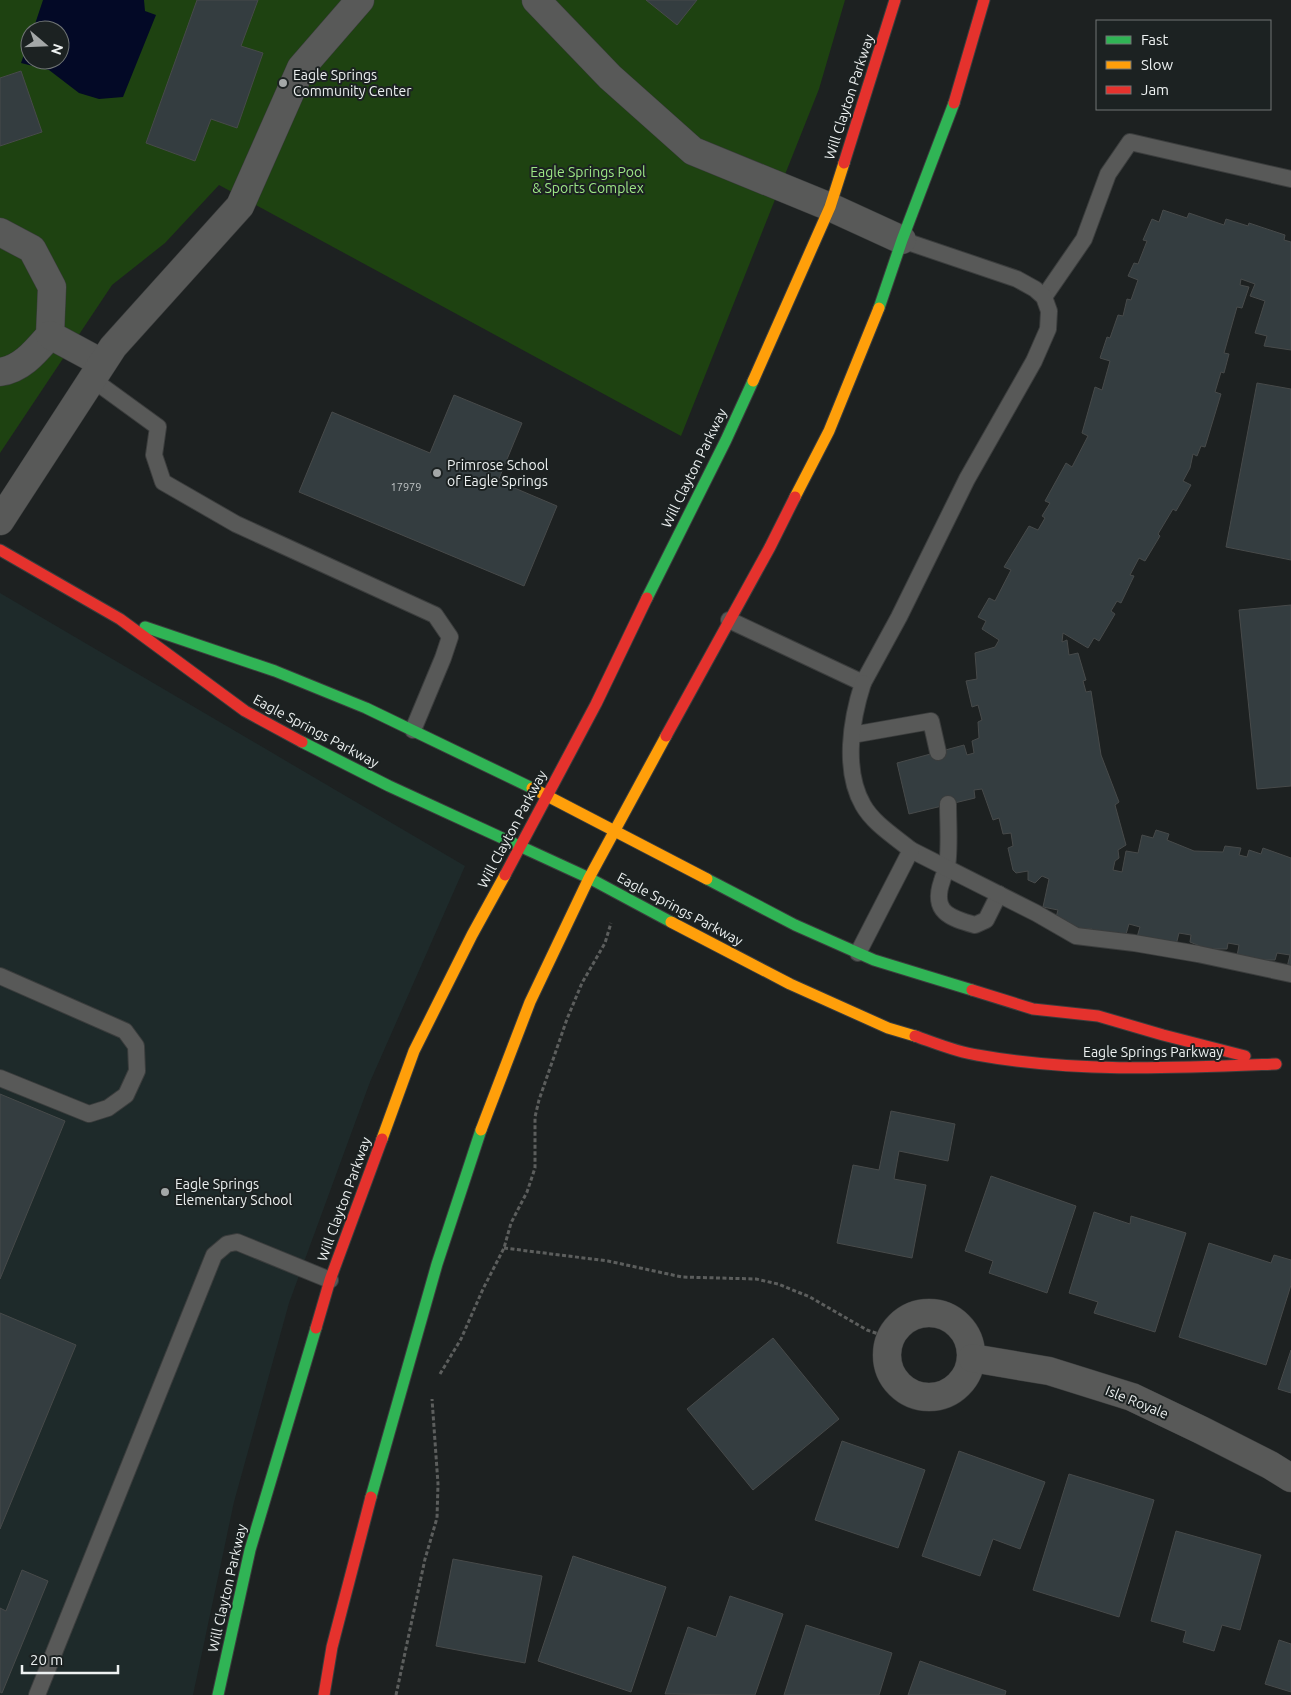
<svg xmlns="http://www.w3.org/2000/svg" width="1291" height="1695" viewBox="0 0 1291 1695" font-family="Ubuntu,sans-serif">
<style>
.built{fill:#1e2a2a}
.green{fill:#1e4211;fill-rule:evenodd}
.water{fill:#030926}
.building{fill:#343d40;stroke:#474a4a}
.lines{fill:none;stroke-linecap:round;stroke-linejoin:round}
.lane-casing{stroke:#3b3d3d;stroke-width:18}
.street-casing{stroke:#3b3d3d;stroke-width:29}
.fast-casing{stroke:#3b3d3d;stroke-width:13}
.slow-casing{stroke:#3b3d3d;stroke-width:13}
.jam-casing{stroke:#3b3d3d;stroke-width:13}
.path{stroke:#5c5e5d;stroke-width:3;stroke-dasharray:4 2.5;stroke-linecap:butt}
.lane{stroke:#585958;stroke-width:16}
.street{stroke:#585958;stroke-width:28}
.fast{stroke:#30b455;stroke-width:11}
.slow{stroke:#ff9f0a;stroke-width:11}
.jam{stroke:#e5322d;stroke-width:11}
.poi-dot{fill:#a4a8a8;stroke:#1c2222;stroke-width:2}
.labels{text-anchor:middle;stroke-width:4;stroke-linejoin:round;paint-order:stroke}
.number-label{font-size:11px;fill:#bfc4c5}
.poi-label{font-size:14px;fill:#edf1f1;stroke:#1c2222;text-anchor:start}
.street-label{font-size:14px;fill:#edf1f1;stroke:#1c2222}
.park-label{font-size:14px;fill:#9de786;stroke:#1c2222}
</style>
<rect width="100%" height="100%" fill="#1d2121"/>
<!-- built -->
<path class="built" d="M 0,593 L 465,866 L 370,1082 L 289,1303 L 234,1502 L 193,1695 L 0,1695 Z"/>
<!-- green -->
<path class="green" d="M 0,0 L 845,0 L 819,89 L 681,436 L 219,185 L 165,243 L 112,285 L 0,453 ZM 30,30 L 60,30 L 60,60 L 30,60 Z"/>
<!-- water -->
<path class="water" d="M 43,0 L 144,0 L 145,11 L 156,15 L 123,97 L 99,99 L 79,93 L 49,70 L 21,63 L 30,38 L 30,60 L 60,60 L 60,30 L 33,30 Z"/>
<!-- building -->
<g class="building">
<path d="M 197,0 L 258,0 L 241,46 L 263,53 L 237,128 L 211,119 L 195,161 L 146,143 Z"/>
<path d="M 646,0 L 697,0 L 677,25 Z"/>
<path d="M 21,71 L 42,132 L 0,146 L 0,78 Z"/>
<path d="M 1163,210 L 1187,218 L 1189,213 L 1224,225 L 1226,219 L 1248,226 L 1249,223 L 1285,235 L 1284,240 L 1291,242 L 1291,350 L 1264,346 L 1267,336 L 1255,333 L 1265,301 L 1250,296 L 1255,284 L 1241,279 L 1240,285 L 1249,287 L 1242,308 L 1237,307 L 1224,353 L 1229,354 L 1224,373 L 1221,372 L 1215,392 L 1221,394 L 1205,447 L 1201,446 L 1197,456 L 1193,454 L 1190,468 L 1183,481 L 1191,485 L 1176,511 L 1173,509 L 1158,534 L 1160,536 L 1145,561 L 1139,558 L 1130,575 L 1134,576 L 1121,603 L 1117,601 L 1111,611 L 1115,614 L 1099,641 L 1094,638 L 1088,648 L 1063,633 L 1062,642 L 1067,640 L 1069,655 L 1078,653 L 1086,680 L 1083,681 L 1086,692 L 1091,691 L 1101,755 L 1119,802 L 1115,805 L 1126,845 L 1118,850 L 1119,858 L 1115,861 L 1113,870 L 1122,872 L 1126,851 L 1138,853 L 1142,835 L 1153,838 L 1156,830 L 1169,834 L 1167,840 L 1194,851 L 1223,852 L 1225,846 L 1241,848 L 1239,855 L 1247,857 L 1249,850 L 1261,854 L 1263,848 L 1291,858 L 1291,968 L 1287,967 L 1290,955 L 1277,953 L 1275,960 L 1257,960 L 1237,956 L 1239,945 L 1228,943 L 1227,949 L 1207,949 L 1190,942 L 1191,935 L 1179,933 L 1176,945 L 1137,937 L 1140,927 L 1129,924 L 1124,941 L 1091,935 L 1092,929 L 1075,928 L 1055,921 L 1058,910 L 1043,907 L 1049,879 L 1042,876 L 1035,883 L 1028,880 L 1028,871 L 1016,873 L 1013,870 L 1008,848 L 1013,846 L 1011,833 L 1003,834 L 999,818 L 993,820 L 982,789 L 974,790 L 975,798 L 909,814 L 897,763 L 964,745 L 967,755 L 974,753 L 972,741 L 979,738 L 978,722 L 982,720 L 978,705 L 972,707 L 966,681 L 977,679 L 975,653 L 995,647 L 999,640 L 982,629 L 986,621 L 978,617 L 989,598 L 995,601 L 1011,570 L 1004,567 L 1029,526 L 1038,530 L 1045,518 L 1042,516 L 1050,503 L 1045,501 L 1066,463 L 1072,467 L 1088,436 L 1082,433 L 1095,387 L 1102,390 L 1110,361 L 1100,358 L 1107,337 L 1110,338 L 1118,315 L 1123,316 L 1127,299 L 1131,300 L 1138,280 L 1128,276 L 1134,263 L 1138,264 L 1147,241 L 1143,240 L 1152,219 L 1159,222 Z"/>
<path d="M 1257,383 L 1291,389 L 1291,560 L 1226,547 Z"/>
<path d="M 454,395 L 522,423 L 498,481 L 557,506 L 524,586 L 299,492 L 332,412 L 430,453 Z"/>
<path d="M 1291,605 L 1291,786 L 1257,789 L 1239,610 Z"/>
<path d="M 0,1094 L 65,1121 L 0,1279 Z"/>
<path d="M 891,1111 L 955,1124 L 948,1161 L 899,1151 L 894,1179 L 926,1185 L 912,1258 L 837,1243 L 853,1165 L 879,1170 Z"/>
<path d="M 991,1176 L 1076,1206 L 1047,1293 L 989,1273 L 993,1261 L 965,1251 Z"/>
<path d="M 1094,1212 L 1130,1224 L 1131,1216 L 1186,1233 L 1155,1332 L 1094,1313 L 1098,1302 L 1069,1293 Z"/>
<path d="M 1209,1243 L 1271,1263 L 1274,1255 L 1291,1260 L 1291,1285 L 1266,1365 L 1179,1337 Z"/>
<path d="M 0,1313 L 76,1345 L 0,1529 Z"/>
<path d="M 773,1338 L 839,1419 L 753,1490 L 687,1409 Z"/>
<path d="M 1291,1350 L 1291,1393 L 1278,1389 Z"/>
<path d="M 842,1441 L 925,1470 L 898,1548 L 815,1520 Z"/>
<path d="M 959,1451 L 1045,1482 L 1020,1549 L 993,1539 L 980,1576 L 922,1556 Z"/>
<path d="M 1069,1474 L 1154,1500 L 1119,1617 L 1033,1590 Z"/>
<path d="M 1176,1531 L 1261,1555 L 1240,1630 L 1222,1625 L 1214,1651 L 1183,1642 L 1186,1631 L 1151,1621 Z"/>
<path d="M 573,1556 L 666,1587 L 631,1692 L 538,1661 Z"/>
<path d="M 453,1559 L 542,1576 L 525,1663 L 436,1646 Z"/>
<path d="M 22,1570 L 48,1581 L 2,1693 L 0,1692 L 0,1608 L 6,1611 Z"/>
<path d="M 730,1596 L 783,1614 L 755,1695 L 665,1694 L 688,1627 L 716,1637 Z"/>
<path d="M 806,1625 L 892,1653 L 879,1695 L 784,1695 Z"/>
<path d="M 1279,1640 L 1291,1644 L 1291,1692 L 1265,1684 Z"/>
<path d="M 920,1661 L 1006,1691 L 1005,1695 L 908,1695 Z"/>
</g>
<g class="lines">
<defs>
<g id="lane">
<path d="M 1044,297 L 1084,239 L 1108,174 L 1130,142 L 1291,179"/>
<path d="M 92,379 L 158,427 L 154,455 L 163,482 L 236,524 L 435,615 L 450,637 L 443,658 L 413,730"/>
<path d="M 729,620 L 863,683 L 899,617 L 967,479 L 1034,361 L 1048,329 L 1049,311 L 1044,297 L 1035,289 L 1017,279 L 902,240"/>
<path d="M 852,735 L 931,721 L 938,752"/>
<path d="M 948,804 C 948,825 950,846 947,867 C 946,872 943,876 942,881 C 931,912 950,918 975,925 L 986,920 L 999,894"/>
<path d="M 911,850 L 1036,913 L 1076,936 L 1134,943 L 1198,954 L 1291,974"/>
<path d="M 858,953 L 911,850 C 894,836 873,823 863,805 C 843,770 851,720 863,683"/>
<path d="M 0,976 L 125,1031 L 136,1046 L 137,1071 L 126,1095 L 108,1108 L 89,1114 L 0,1078"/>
<path d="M 37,1695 L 214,1255 L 227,1244 L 237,1242 L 330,1280"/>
</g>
<g id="street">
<path d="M 536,0 L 610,77 L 693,151 L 830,207 L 902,240"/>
<path d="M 0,232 L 32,249 L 52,287 L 50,335 C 36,351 22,369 0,372"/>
<path d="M 50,335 L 102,363"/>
<path d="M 0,521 L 113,347 L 240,206 L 301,68 L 360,0"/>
<circle cx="929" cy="1355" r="42"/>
<path d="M 972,1358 L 1049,1371 L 1132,1397 L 1201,1430 L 1270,1465 L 1291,1478"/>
</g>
<g id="fast">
<path d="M 879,308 L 902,240 L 954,103"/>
<path d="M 647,598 L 726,440 L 753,381"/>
<path d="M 145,627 L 275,671 L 366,708 L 532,788"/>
<path d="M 302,742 L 389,786 L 589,878 L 671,922"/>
<path d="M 707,879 L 795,925 L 874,960 L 972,990"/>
<path d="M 371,1497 L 437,1264 L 481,1130"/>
<path d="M 218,1695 L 250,1550 L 316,1328"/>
</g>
<g id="slow">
<path d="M 753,381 L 830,207 L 844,163"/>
<path d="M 795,497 L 829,431 L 879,308"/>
<path d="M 532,788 L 707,879"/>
<path d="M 671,922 L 790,984 L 888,1028 L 915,1036"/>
<path d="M 481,1130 L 530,1002 L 589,878 L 666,736"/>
<path d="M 382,1139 L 414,1051 L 472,935 L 505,875"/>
</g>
<g id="jam">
<path d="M 954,103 L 984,0"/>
<path d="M 844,163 L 895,0"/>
<path d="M 0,550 L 120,619 L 245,711 L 302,742"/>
<path d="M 666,736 L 770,547 L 795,497"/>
<path d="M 505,875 L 596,704 L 647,598"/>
<path d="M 972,990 L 1033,1009 L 1098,1016 L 1163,1035 L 1245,1056"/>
<path d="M 915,1036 C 935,1043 956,1052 977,1055 C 1077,1073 1175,1068 1276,1064"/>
<path d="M 316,1328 L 330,1280 L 382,1139"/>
<path d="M 324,1695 L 332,1647 L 371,1497"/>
</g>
</defs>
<!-- lane casing -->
<use href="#lane" class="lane-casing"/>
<!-- street casing -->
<use href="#street" class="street-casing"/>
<!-- fast casing -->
<use href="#fast" class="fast-casing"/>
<!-- slow casing -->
<use href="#slow" class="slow-casing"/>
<!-- jam casing -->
<use href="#jam" class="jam-casing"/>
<!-- path -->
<g class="path">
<path d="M 504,1248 L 608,1261 L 682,1277 L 756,1279 L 778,1284 L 810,1297 L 867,1330 L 890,1338"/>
<path d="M 440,1374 L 461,1339 L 483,1289 L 504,1248 L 511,1223 L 527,1192 L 535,1168 L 535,1117 L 539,1100 L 567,1019 L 582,983 L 605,943 L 611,923"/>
<path d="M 396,1695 L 425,1559 L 437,1518 L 438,1484 L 432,1399"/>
</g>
<!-- lane -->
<use href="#lane" class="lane"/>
<!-- street -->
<use href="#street" class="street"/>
<!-- fast -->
<use href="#fast" class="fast"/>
<!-- slow -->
<use href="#slow" class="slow"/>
<!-- jam -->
<use href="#jam" class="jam"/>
</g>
<!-- markers -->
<g class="poi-dot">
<circle cx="283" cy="83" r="5"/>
<circle cx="437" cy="473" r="5"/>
<circle cx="165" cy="1192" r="5"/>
</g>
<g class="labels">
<!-- number labels -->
<g class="number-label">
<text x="406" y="491">17979</text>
</g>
<!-- poi labels -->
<g class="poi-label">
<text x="293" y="80">Eagle Springs<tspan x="293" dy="16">Community Center</tspan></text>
<text x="447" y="470">Primrose School<tspan x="447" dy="16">of Eagle Springs</tspan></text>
<text x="175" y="1189">Eagle Springs<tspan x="175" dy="16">Elementary School</tspan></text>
</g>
<!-- street labels -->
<g class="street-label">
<text transform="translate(849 97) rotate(-72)" y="5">Will Clayton Parkway</text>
<text transform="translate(694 468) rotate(-64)" y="5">Will Clayton Parkway</text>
<text transform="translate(316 731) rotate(28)" y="5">Eagle Springs Parkway</text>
<text transform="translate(512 829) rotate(-62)" y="5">Will Clayton Parkway</text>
<text transform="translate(680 909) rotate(28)" y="5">Eagle Springs Parkway</text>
<text x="1153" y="1057">Eagle Springs Parkway</text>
<text transform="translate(344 1199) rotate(-70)" y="5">Will Clayton Parkway</text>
<text transform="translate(1137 1402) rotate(22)" y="5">Isle Royale</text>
<text transform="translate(227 1588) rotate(-77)" y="5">Will Clayton Parkway</text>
</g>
<!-- park labels -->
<g class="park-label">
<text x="588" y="177">Eagle Springs Pool<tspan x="588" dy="16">&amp; Sports Complex</tspan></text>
</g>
</g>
<!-- legend -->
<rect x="1096" y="20" width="175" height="90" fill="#1c2222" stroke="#707575"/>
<rect x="1106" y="36" width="25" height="8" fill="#30b455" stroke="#707575"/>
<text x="1141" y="45" font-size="15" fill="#edf1f1">Fast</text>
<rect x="1106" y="61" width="25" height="8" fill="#ff9f0a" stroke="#707575"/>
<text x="1141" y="70" font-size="15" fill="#edf1f1">Slow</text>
<rect x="1106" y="86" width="25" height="8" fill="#e5322d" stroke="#707575"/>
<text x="1141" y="95" font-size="15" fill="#edf1f1">Jam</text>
<!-- north arrow -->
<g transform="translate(45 45) rotate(109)"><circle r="24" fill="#1c2222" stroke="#707575"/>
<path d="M0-4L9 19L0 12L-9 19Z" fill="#a4a8a8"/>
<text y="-8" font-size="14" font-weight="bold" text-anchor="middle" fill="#edf1f1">N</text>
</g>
<!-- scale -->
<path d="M22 1665v8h96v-8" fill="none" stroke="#edf1f1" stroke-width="2.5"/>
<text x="30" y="1665" font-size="15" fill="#edf1f1" stroke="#1c2222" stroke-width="4" paint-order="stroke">20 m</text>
</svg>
